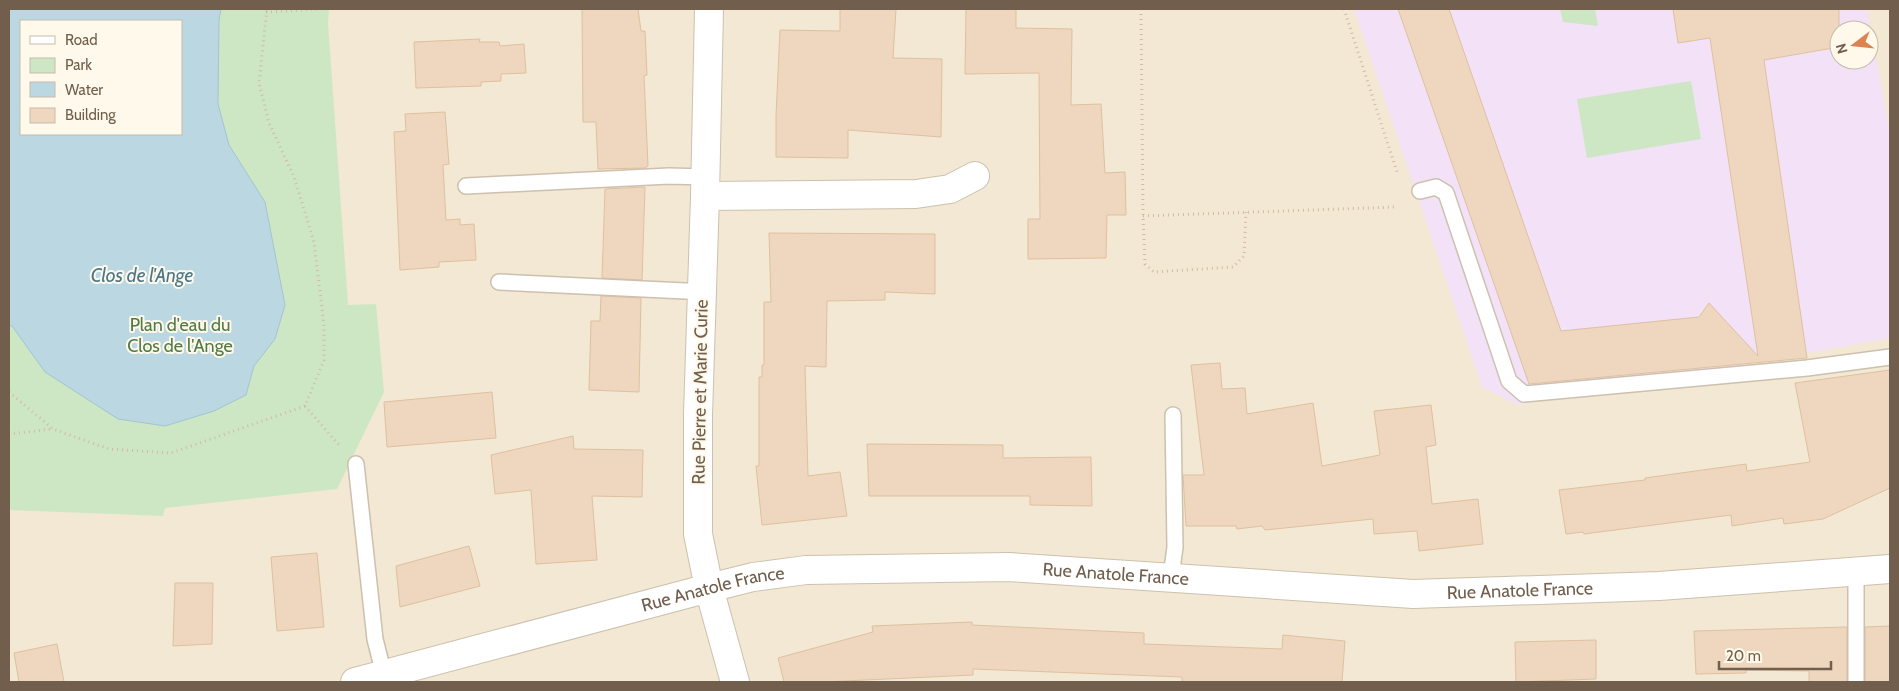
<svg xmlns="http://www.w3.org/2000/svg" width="1899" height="691" viewBox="0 0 1899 691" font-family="Cabin,sans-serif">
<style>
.residential{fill:#f2e8d3;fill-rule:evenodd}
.education{fill:#f2e1f7;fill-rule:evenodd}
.green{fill:#cde7c4;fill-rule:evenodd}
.water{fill:#bad7e2;stroke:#a1c5d3;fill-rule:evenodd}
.building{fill:#eed7be;stroke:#dfc09f}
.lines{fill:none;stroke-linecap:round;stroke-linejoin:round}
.service-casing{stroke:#cdc0ae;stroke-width:18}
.minor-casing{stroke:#cdc0ae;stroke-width:30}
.path{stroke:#d3bba1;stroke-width:3;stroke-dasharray:1 4;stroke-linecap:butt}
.service{stroke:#fff;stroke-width:15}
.minor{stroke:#fff;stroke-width:28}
.labels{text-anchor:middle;stroke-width:4;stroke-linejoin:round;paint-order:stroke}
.park-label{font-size:18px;fill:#507b47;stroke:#fef9ea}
.street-label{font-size:18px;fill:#715e4c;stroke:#fef9ea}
.water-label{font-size:19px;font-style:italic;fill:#4b778a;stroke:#fef9ea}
</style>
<rect width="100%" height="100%" fill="#faf5e4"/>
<!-- residential -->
<path class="residential" d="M 9,9 L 1890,9 L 1890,682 L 9,682 ZM 21,21 L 181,21 L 181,134 L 21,134 ZM 1839,30 L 1869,30 L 1869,60 L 1839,60 Z"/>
<!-- education -->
<path class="education" d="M 1354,9 L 1867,9 L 1890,134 L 1890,338 L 1518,405 L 1482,387 ZM 1839,30 L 1869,30 L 1869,60 L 1839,60 Z"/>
<!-- green -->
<g class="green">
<path d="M 9,9 L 329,9 L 328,23 L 348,305 L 376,304 L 384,392 L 337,489 L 165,508 L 163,516 L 9,510 ZM 21,21 L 181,21 L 181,134 L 21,134 Z"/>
<path d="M 1560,9 L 1595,9 L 1598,26 L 1563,22 Z"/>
<path d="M 1691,81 L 1701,139 L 1587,158 L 1577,99 Z"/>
</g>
<!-- water -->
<path class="water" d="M 9,9 L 221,9 L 219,20 L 218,104 L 229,145 L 265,202 L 285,305 L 275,339 L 254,366 L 246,395 L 214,411 L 165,426 L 118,419 L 45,372 L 12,326 L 9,325 ZM 21,21 L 181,21 L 181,134 L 21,134 Z"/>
<!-- building -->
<g class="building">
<path d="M 582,9 L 638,9 L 641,31 L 645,31 L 647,75 L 644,76 L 648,166 L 645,168 L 598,169 L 596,122 L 583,122 Z"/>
<path d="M 840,9 L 896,9 L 893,58 L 942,59 L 941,137 L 848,130 L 848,158 L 776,157 L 776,116 L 780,30 L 840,31 Z"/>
<path d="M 966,9 L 1016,9 L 1016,28 L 1072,29 L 1071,105 L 1101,104 L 1105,173 L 1125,172 L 1126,215 L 1107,215 L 1106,258 L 1028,259 L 1028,219 L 1040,219 L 1039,73 L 965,74 Z"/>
<path d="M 1398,9 L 1449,9 L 1561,331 L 1699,317 L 1709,303 L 1758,356 L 1710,38 L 1678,43 L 1673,9 L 1839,9 L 1839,47 L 1764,60 L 1807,358 L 1529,384 Z"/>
<path d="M 480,39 L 479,42 L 499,42 L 500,46 L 524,44 L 526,73 L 501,74 L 501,81 L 481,82 L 481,86 L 416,88 L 414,42 Z"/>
<path d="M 445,112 L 449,164 L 443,165 L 446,220 L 460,219 L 460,225 L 474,224 L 476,260 L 439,262 L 439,267 L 400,270 L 394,132 L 406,131 L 405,114 Z"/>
<path d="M 645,187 L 642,280 L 602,278 L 605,189 Z"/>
<path d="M 769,233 L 935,234 L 935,294 L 885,292 L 885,300 L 827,301 L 826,367 L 805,366 L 808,476 L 840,472 L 847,516 L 762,525 L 756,466 L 759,466 L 759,377 L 762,377 L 762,365 L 764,365 L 764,302 L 771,302 Z"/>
<path d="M 601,296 L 641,298 L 639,392 L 589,390 L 591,321 L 600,321 Z"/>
<path d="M 1220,363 L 1222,389 L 1245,388 L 1247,414 L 1313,403 L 1322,466 L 1380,455 L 1374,411 L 1431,405 L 1436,445 L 1426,447 L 1432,504 L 1478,499 L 1483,544 L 1419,551 L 1417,531 L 1374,534 L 1373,519 L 1265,530 L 1262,526 L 1237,529 L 1236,526 L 1186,526 L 1183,475 L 1204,475 L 1191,365 Z"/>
<path d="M 1890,370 L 1890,488 L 1823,519 L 1784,524 L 1783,518 L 1732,526 L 1731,515 L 1584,534 L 1583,532 L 1566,534 L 1559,490 L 1645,480 L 1645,478 L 1746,464 L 1747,471 L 1810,462 L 1795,383 Z"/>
<path d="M 492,392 L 496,438 L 387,447 L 384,402 Z"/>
<path d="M 573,436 L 574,449 L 643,450 L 642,497 L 592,496 L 597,560 L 536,564 L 531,490 L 495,494 L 491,455 Z"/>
<path d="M 867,444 L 1003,445 L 1003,458 L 1091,457 L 1092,506 L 1030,505 L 1030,496 L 869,496 Z"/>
<path d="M 469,546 L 480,586 L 400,607 L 396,566 Z"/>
<path d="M 317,553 L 324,627 L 277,631 L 271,557 Z"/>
<path d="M 175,583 L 213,583 L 212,644 L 173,646 Z"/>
<path d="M 972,622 L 972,625 L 1144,633 L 1144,644 L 1282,649 L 1283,635 L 1345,641 L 1342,682 L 1182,682 L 1182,677 L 973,669 L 973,675 L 822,682 L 784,682 L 778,658 L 873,632 L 872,626 Z"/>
<path d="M 1890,626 L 1890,682 L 1865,682 L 1865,627 Z"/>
<path d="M 1847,627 L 1847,682 L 1809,682 L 1809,671 L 1746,670 L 1746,673 L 1696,674 L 1694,631 Z"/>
<path d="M 1596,640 L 1596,679 L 1516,682 L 1515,642 Z"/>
<path d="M 57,644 L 64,682 L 19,682 L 14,653 Z"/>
</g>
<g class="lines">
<defs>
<g id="service">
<path d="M 466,186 L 669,176 L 706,177"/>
<path d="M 1420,191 L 1436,187 L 1446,193 L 1509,381 L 1524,394 L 1807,368 L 1890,357"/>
<path d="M 499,282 L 685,291 L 702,291"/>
<path d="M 356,464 L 375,639 L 384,675"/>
<path d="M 1171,577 L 1175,547 L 1173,415"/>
<path d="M 1856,682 L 1856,573"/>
</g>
<g id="minor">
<path d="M 709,9 L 705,196 L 698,415 L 698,534 L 709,588 L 735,682"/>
<path d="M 705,196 L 916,194 L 950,189 L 975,176"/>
<path id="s1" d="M 355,682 L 709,588 L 753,577 L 806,570 L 1009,567 L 1413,594 L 1659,586 L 1890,569"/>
</g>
</defs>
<!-- service casing -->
<use href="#service" class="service-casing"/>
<!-- minor casing -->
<use href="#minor" class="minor-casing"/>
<!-- path -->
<g class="path">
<path d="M 1141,9 L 1143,216 L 1145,264 L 1154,272 L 1233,267 L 1244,256 L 1246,212"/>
<path d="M 1344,9 L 1398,175"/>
<path d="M 266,12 L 322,9"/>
<path d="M 1143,216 L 1395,207 L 1397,205"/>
<path d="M 9,392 L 53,429 L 109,449 L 171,453 L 305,406 L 324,360 L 324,325 L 314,242 L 294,177 L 269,123 L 259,83 L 267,9"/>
<path d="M 305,406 L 339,445"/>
<path d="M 9,434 L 53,429"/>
</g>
<!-- service -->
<use href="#service" class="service"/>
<!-- minor -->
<use href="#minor" class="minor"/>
</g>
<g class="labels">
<!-- park labels -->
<g class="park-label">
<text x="180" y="331">Plan d'eau du<tspan x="180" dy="21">Clos de l'Ange</tspan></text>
</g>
<!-- street labels -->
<g class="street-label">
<text transform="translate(700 392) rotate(-89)" y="6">Rue Pierre et Marie Curie</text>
<text dy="6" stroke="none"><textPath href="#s1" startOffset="775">Rue Anatole France</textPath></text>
<text dy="6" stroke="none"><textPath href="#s1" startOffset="370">Rue Anatole France</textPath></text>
<text dy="6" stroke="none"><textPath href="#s1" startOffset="1180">Rue Anatole France</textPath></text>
</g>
<!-- water labels -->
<g class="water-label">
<text x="142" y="282">Clos de l'Ange</text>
</g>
</g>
<!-- border -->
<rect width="1899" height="691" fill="none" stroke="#715e4c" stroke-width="20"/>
<!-- legend -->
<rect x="20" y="20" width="162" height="115" fill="#fef9ea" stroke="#c6bbab"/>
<rect x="30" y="36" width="25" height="8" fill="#ffffff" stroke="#c6bbab"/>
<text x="65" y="45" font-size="15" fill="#715e4c">Road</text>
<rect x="30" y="58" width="25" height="15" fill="#cde7c4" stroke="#c6bbab"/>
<text x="65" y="70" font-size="15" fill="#715e4c">Park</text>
<rect x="30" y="82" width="25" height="15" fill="#bad7e2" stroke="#c6bbab"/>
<text x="65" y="95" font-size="15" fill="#715e4c">Water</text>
<rect x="30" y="108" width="25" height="15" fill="#eed7be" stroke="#c6bbab"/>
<text x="65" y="120" font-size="15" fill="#715e4c">Building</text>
<!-- north arrow -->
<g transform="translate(1854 45) rotate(254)"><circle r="24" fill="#fef9ea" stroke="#c6bbab"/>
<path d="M0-4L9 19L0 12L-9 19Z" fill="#dc8352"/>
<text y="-8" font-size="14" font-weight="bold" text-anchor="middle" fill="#715e4c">N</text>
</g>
<!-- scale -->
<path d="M1719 661v8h112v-8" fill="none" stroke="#715e4c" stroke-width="2.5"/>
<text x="1726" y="661" font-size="15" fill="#715e4c" stroke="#fef9ea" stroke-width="4" paint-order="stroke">20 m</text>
</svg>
